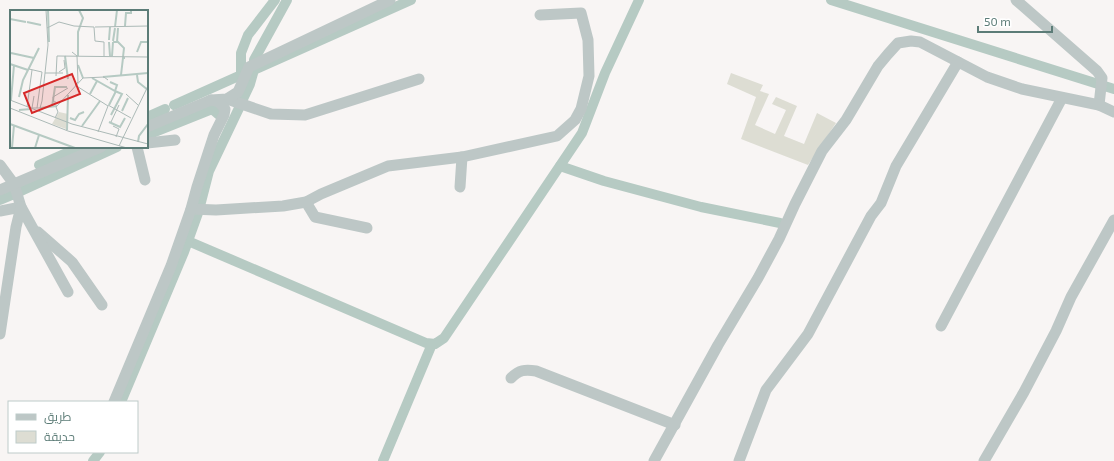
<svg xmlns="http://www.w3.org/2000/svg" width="1114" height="461" viewBox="0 0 1114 461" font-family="'Exo 2',Cairo,sans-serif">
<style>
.green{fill:#ddddd3}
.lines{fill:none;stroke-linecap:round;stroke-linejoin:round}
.canal{stroke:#b6cac3;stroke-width:10}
.minor{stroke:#bdc7c6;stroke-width:11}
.inset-river{fill:none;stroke:#b6cac3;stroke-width:2}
.inset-road{fill:none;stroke:#acbab7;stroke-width:1}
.view{fill:#d62828;fill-opacity:0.15;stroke:#d62828;stroke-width:2}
.inset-edge{fill:none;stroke:#5c7c77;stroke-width:2}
</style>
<rect width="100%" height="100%" fill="#f8f5f4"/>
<!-- green -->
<path class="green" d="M 731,73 L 763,85 L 760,91 L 769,94 L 755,125 L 775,134 L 786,110 L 772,104 L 776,97 L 797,106 L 784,136 L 804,144 L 817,113 L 836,123 L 808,165 L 741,139 L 756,97 L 727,84 Z"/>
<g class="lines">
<!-- canal -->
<g class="canal">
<path d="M 831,0 L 1114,89"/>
<path d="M 254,60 L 287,0"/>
<path d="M 242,101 L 250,84 L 254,70 L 411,0"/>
<path d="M 174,105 L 241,75 L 241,53 L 248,35 L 275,0"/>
<path d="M 147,117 L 165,109"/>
<path d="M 147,135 L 212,109 L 219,115"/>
<path d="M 39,165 L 80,147"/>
<path d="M 560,166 L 604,181 L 701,207 L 780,223"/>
<path d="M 21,191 L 117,147"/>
<path d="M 0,200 L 12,195"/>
<path d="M 200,206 L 209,171 L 240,106"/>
<path d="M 188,241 L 426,343 L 435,344 L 444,338 L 582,133 L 605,73 L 639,0"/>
<path d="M 121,402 L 184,252 L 198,213"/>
<path d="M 93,461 L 100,452"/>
<path d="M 383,461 L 432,344"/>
</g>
<!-- minor -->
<g class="minor">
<path d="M 1016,0 L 1097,71 L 1102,78 L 1099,105"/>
<path d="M 227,99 L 271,114 L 305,115 L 419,79"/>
<path d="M 147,127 L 211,100 L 227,99 L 238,92 L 249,67 L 390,0"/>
<path d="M 147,143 L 175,140"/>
<path d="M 137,147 L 145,180"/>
<path d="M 0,165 L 14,184 L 21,207 L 0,211"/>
<path d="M 460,187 L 462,157"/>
<path d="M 0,190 L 101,147"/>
<path d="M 306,202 L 315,217 L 367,228"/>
<path d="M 191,209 L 216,210 L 283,206 L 306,202 L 321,194 L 388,166 L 462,157 L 557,136 L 575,120 L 581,109 L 589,76 L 588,40 L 581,13 L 540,15"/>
<path d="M 38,232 L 72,262 L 102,305"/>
<path d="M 941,326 L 1062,98"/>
<path d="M 0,334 L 16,227 L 21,207 L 68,292"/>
<path d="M 511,378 C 519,370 525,369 536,371 L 675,425"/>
<path d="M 114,402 L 171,266 L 191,209 L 197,187 L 214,135 L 224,115 L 225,109 L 219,102 L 211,100"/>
<path d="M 654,461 L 718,345 L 758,278 L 779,239 L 795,204 L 822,151 L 846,120 L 878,66 L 888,54 L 898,43 L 911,41 L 920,42 L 987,77 L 1022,89 L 1099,105 L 1114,112"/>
<path d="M 739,461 L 766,390 L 808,334 L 871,216 L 881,203 L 896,166 L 958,62"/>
<path d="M 984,461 L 1024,392 L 1056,331 L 1071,297 L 1114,220"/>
</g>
</g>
<!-- overview -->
<g transform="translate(10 10)">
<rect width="138" height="138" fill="#f8f5f4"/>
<path d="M 49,102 L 58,104 L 56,119 L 42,114 Z" fill="#ddddd3"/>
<path class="inset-river" d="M 38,0 L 39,32M 0,9 L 16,12M 17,12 L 31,15M 115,16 L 116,3 L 121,3 L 121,0M 105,17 L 107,0M 0,29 L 0,48M 99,30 L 100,17M 103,31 L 105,18M 107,31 L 114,38 L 113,47M 99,32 L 100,46M 103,32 L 107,32 L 108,18M 127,42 L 131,32 L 138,32M 1,43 L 24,48M 55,46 L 58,69M 68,46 L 68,22 L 73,8 L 69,0M 102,46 L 103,32M 0,54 L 18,60M 68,55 L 73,68M 111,65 L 113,48 L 115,48M 127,65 L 128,72 L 138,80M 93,67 L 138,63M 82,68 L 105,81 L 107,75 L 100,72M 80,84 L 87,71M 9,87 L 13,70 L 29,38M 1,90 L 4,55M 99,95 L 106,81M 42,97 L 45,77 L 57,77M 30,98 L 47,96M 9,100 L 21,99M 112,101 L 118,88M 101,105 L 112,84 L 105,81M 60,108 L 65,110 L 69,104 L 74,102M 99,112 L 110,117 L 115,108M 0,114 L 65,138M 72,116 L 90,91M 57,120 L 58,85M 128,132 L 129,126 L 138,114M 2,138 L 4,115M 25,138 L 29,125"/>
<path class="inset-road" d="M 85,17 L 138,16M 37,18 L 49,12 L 64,16 L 84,17 L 85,31 L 94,32 L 94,47M 62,42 L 67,46 L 68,72 L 65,75 L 98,96 L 88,122M 19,59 L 32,62M 49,62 L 55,58 L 54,50M 35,63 L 53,63M 46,66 L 47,46 L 138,47M 116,84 L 128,95M 0,90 L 62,114 L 138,134M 46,92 L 44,92 L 43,87 L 58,78M 98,95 L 121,108M 17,97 L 22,60M 0,98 L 58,121 L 117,138M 21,98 L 30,98 L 32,91 L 38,35 L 36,0M 22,98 L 24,86M 27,98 L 32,62M 45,108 L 48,102 L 46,97 L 73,68 L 94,67 L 98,70M 101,112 L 109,95M 103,116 L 109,119 L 106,127M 109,136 L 138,76"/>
<path class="view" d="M 62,64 L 70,84 L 22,103 L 14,83 Z"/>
<rect width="138" height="138" class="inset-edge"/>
</g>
<!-- legend -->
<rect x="8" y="401" width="130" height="52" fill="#ffffff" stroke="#becbc9"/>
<rect x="16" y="414" width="20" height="6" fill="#bdc7c6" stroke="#becbc9"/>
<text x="44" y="421" font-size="12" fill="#5c7c77">طريق</text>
<rect x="16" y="431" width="20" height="12" fill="#ddddd3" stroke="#becbc9"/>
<text x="44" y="441" font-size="12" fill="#5c7c77">حديقة</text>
<!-- scale -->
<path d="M978 26v6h74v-6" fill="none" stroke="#5c7c77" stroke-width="2"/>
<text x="984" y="26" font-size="12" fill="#5c7c77" stroke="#ffffff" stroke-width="3" paint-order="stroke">50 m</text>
</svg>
